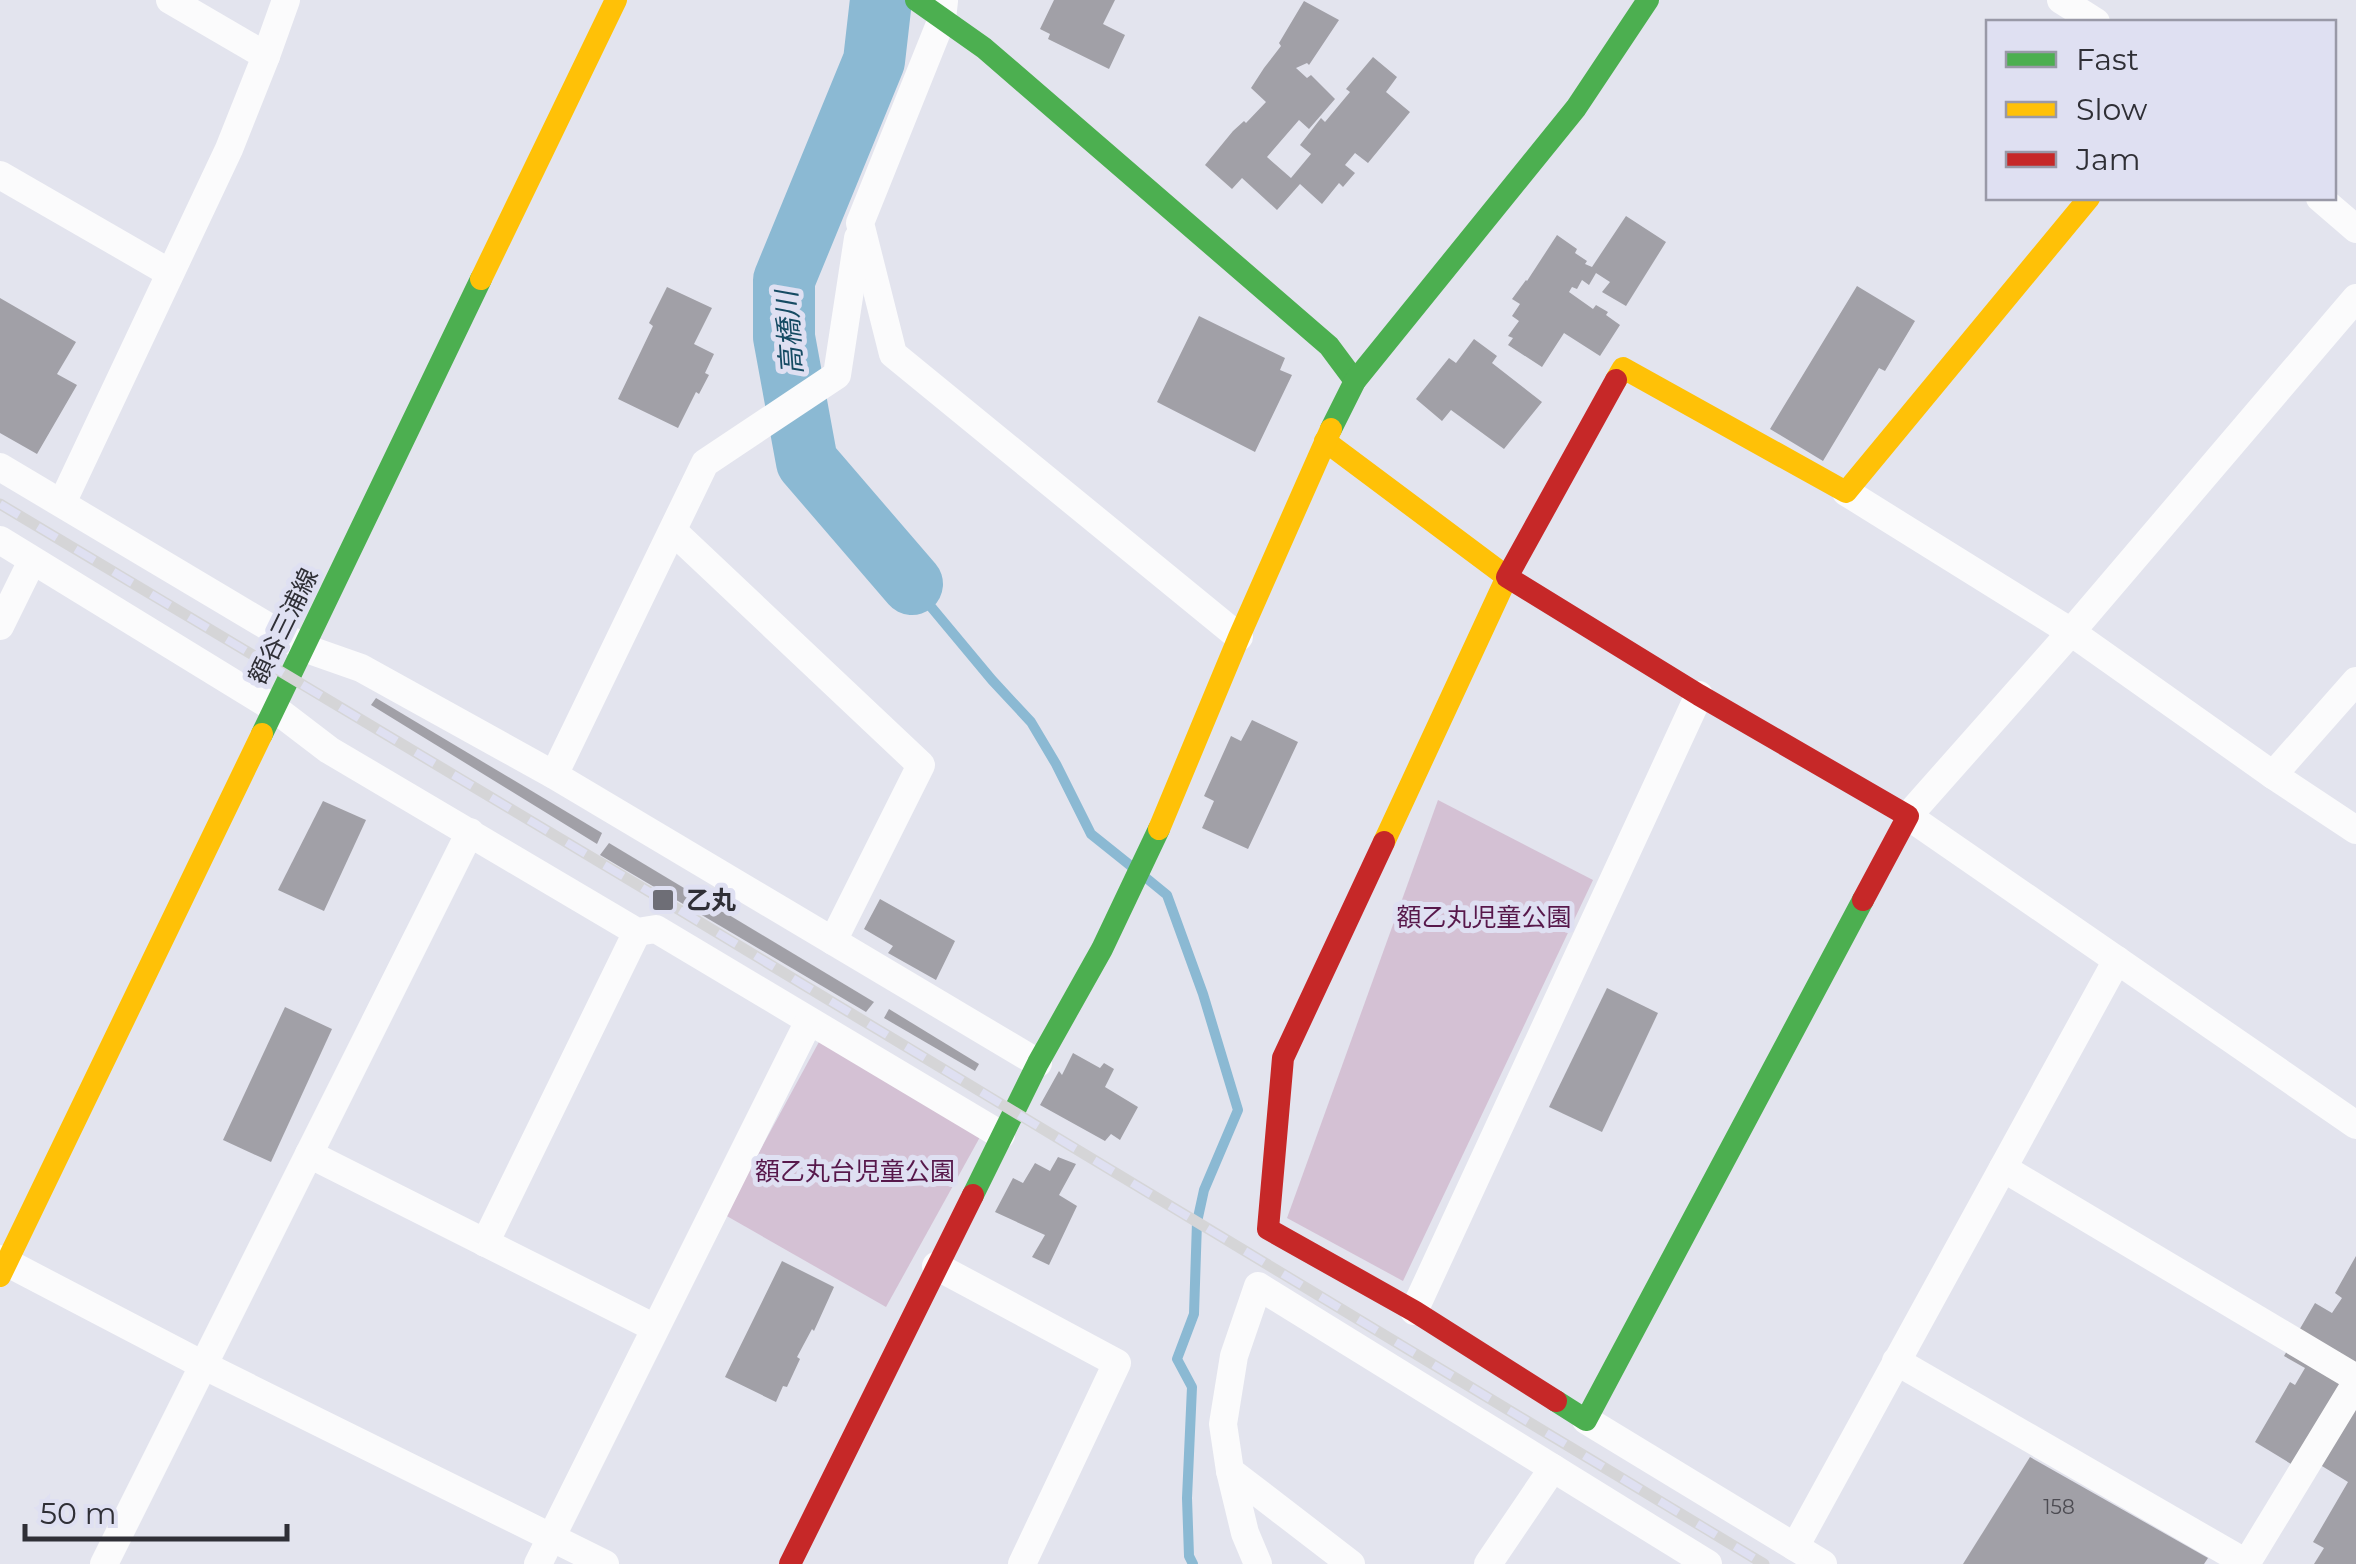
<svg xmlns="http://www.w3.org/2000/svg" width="2356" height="1564" viewBox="0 0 2356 1564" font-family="Montserrat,'Noto Sans JP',sans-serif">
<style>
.green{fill:#d4c1d4}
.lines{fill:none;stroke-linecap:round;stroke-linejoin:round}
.stream{stroke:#8bb9d3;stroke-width:10}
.river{stroke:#8bb9d3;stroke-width:62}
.building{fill:#a1a0a7}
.street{stroke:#fbfbfc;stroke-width:28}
.fast{stroke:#4caf50;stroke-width:22}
.slow{stroke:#ffc107;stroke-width:22}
.jam{stroke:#c62828;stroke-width:22}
.rail-casing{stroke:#d5d5d7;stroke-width:11}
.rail{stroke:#dfe0f2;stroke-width:8;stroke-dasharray:22;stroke-linecap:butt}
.poi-dot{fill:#6e6e76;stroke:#dfe0f2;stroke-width:4}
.labels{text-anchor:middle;stroke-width:10;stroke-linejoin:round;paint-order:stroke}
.number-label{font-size:20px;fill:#4c4b52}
.street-label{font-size:25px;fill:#2f2f36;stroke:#dfe0f2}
.poi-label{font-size:25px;font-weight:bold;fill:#2f2f36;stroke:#dfe0f2;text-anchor:start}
.park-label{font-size:25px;fill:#57184b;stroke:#dfe0f2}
.water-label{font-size:28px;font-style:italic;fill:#164b63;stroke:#dfe0f2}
</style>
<rect width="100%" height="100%" fill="#e3e4ee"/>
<!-- green -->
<g class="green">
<path d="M 1438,800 L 1593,880 L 1403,1281 L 1287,1218 Z"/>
<path d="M 820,1040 L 980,1137 L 886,1307 L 725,1215 Z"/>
</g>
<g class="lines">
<!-- stream -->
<g class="stream">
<path d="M 912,584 L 992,680 L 1031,722 L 1056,764 L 1091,834 L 1131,866"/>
<path d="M 1145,877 L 1167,895 L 1203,994 L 1238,1110 L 1204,1190 L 1197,1222 L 1194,1314 L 1177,1359 L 1192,1387 L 1187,1498 L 1189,1556 L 1193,1564"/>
</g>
<!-- river -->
<path class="river" d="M 881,0 L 874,61 L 784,280 L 784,337 L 807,462 L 912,584"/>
</g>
<!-- building -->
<g class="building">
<path d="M 1054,0 L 1115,0 L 1103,24 L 1125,35 L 1109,69 L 1048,39 L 1050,34 L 1040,29 Z"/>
<path d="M 1304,1 L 1339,20 L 1309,65 L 1307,63 L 1296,68 L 1307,78 L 1311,75 L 1335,99 L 1309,129 L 1299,120 L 1267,157 L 1291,178 L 1311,154 L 1300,145 L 1321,118 L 1325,122 L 1350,92 L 1346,89 L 1373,57 L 1397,77 L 1386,92 L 1410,112 L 1368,163 L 1355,153 L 1345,165 L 1355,173 L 1343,187 L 1339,183 L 1322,204 L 1300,184 L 1277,210 L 1242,178 L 1232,189 L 1205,165 L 1233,131 L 1244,121 L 1246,123 L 1266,102 L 1251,88 L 1264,68 L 1281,46 L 1279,43 Z"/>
<path d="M 1626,216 L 1666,242 L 1626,306 L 1602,292 L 1610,282 L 1596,273 L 1589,285 L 1582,280 L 1577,289 L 1572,287 L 1569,292 L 1593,309 L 1596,305 L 1608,312 L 1606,315 L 1620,325 L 1600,356 L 1564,333 L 1542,367 L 1508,345 L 1513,338 L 1508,336 L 1519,321 L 1512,316 L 1520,304 L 1512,299 L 1526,280 L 1527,281 L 1557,235 L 1577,249 L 1575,253 L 1587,261 L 1585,264 L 1592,267 Z"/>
<path d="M 1857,286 L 1915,321 L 1885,371 L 1879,368 L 1823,461 L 1770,429 Z"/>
<path d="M 667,287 L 712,308 L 694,344 L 714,354 L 705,373 L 709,375 L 699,394 L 696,392 L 678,428 L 618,399 L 653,326 L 649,323 Z"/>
<path d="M 0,298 L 76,342 L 57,374 L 77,385 L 37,454 L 0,433 Z"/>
<path d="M 1199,316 L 1285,358 L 1280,370 L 1292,375 L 1255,452 L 1157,402 Z"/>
<path d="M 1474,339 L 1497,356 L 1492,363 L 1542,402 L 1504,449 L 1451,410 L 1442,421 L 1416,399 L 1449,358 L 1456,363 Z"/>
<path d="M 376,698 L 602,833 L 597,844 L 371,705 Z"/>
<path d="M 1252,720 L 1298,742 L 1248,849 L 1202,828 L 1214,801 L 1204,796 L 1231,736 L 1241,741 Z"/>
<path d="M 323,801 L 366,820 L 324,911 L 278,890 Z"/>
<path d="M 609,843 L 874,1002 L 866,1012 L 600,855 Z"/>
<path d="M 880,899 L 955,941 L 936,980 L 888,953 L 893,946 L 864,929 Z"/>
<path d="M 1607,988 L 1658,1013 L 1602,1132 L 1549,1107 Z"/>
<path d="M 285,1007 L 332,1029 L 271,1162 L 223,1140 Z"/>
<path d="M 889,1009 L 979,1064 L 975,1071 L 884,1018 Z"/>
<path d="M 1073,1053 L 1100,1068 L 1104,1063 L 1114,1069 L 1105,1087 L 1138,1107 L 1120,1140 L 1111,1134 L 1105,1141 L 1040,1105 L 1059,1071 L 1062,1075 Z"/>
<path d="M 1058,1157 L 1076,1164 L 1059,1195 L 1077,1206 L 1049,1265 L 1032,1257 L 1045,1235 L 995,1212 L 1013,1178 L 1023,1183 L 1035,1163 L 1050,1171 Z"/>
<path d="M 2356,1256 L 2356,1564 L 2314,1564 L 2324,1548 L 2313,1542 L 2348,1482 L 2304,1455 L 2296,1467 L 2255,1442 L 2290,1382 L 2295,1385 L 2305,1368 L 2284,1356 L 2315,1303 L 2332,1313 L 2342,1298 L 2335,1293 Z"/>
<path d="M 782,1261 L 834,1287 L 814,1331 L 812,1329 L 797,1357 L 800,1359 L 787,1387 L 783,1386 L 776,1402 L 725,1377 Z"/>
<path d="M 2030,1457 L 2208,1558 L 2204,1564 L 1963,1564 Z"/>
</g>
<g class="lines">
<!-- street -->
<g class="street">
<path d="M 170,0 L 266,56 L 286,0"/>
<path d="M 2061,0 L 2096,22"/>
<path d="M 944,1 L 942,19 L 860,223 L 893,354 L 1239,637"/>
<path d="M 0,175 L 170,273"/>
<path d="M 2320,198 L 2356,229"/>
<path d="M 2356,298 L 2071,632 L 1908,816 L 2356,1125"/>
<path d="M 0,467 L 304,648 L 361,668 L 554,775 L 1038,1063"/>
<path d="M 1846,492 L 2071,632 L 2273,775 L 2356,830"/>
<path d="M 62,503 L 229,149 L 266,56"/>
<path d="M 673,531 L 921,765 L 833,941"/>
<path d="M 0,540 L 274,708 L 329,750 L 637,932 L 656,929 L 1001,1135"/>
<path d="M 0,626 L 32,561"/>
<path d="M 554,775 L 705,463 L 837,375 L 858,238"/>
<path d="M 2273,775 L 2356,681"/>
<path d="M 309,1154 L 655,1328"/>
<path d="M 2003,1168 L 2356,1378"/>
<path d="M 485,1243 L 637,932"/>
<path d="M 0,1259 L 203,1365 L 605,1564"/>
<path d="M 936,1266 L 1117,1363 L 1022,1564"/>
<path d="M 1414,1311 L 1699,695"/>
<path d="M 1896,1361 L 2246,1563"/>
<path d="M 1586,1420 L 1823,1564"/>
<path d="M 1230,1471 L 1245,1533 L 1258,1564"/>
<path d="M 1795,1547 L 2117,960"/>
<path d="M 104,1564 L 470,832"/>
<path d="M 538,1564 L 809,1021"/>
<path d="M 1351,1564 L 1230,1471 L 1223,1424 L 1234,1356 L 1258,1286 L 1708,1564"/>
<path d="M 1488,1564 L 1553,1468"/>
<path d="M 2246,1564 L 2356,1383"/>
</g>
<!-- fast -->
<g class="fast">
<path d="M 916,0 L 984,48 L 1329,346 L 1355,381"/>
<path d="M 1331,429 L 1355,381 L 1576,108 L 1648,0"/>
<path d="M 262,734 L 481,279"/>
<path d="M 973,1195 L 1038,1063 L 1102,949 L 1159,829"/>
<path d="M 1556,1401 L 1586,1420 L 1863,900"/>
</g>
<!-- slow -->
<g class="slow">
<path d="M 481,279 L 616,0"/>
<path d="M 1616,380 L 1623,368 L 1846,492 L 2089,198"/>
<path d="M 1325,441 L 1507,577 L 1384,842"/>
<path d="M 1159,829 L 1239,637 L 1331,429"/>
<path d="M 0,1276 L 262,734"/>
</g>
<!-- jam -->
<g class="jam">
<path d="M 1616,380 L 1507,577 L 1699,695 L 1908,816 L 1863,900"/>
<path d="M 1384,842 L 1283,1058 L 1268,1229 L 1414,1311 L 1556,1401"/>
<path d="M 790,1564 L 973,1195"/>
</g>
<defs>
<path id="rail" d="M 0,504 L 663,900 L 1764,1564"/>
</defs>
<!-- rail casing -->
<use href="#rail" class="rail-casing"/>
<!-- rail -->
<use href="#rail" class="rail"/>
</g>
<!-- markers -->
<rect class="poi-dot" x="651" y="888" width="24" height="24" rx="5"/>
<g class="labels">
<!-- number labels -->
<g class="number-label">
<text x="2059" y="1514">158</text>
</g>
<!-- street labels -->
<g class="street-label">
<text transform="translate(283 626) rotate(-64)" y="9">額谷三浦線</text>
</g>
<!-- poi labels -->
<g class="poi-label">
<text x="686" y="909">乙丸</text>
</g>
<!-- park labels -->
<g class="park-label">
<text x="1484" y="926">額乙丸児童公園</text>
<text x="855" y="1180">額乙丸台児童公園</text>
</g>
<!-- water labels -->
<g class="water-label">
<text transform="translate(789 333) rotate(-94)" y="10">高橋川</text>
</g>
</g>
<!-- legend -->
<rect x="1986" y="20" width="350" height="180" fill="#dfe0f2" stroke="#9999a7" stroke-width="2.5"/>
<rect x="2006" y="52" width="50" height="15" fill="#4caf50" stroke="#9999a7" stroke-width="2.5"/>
<text x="2076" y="70" font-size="30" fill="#2f2f36">Fast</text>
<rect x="2006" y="102" width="50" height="15" fill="#ffc107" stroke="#9999a7" stroke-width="2.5"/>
<text x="2076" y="120" font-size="30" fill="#2f2f36">Slow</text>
<rect x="2006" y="152" width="50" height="15" fill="#c62828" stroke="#9999a7" stroke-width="2.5"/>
<text x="2076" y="170" font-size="30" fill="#2f2f36">Jam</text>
<!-- scale -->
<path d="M25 1524v15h262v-15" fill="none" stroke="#2f2f36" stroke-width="5"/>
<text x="40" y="1524" font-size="30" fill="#2f2f36" stroke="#dfe0f2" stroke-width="8" paint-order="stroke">50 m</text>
</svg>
